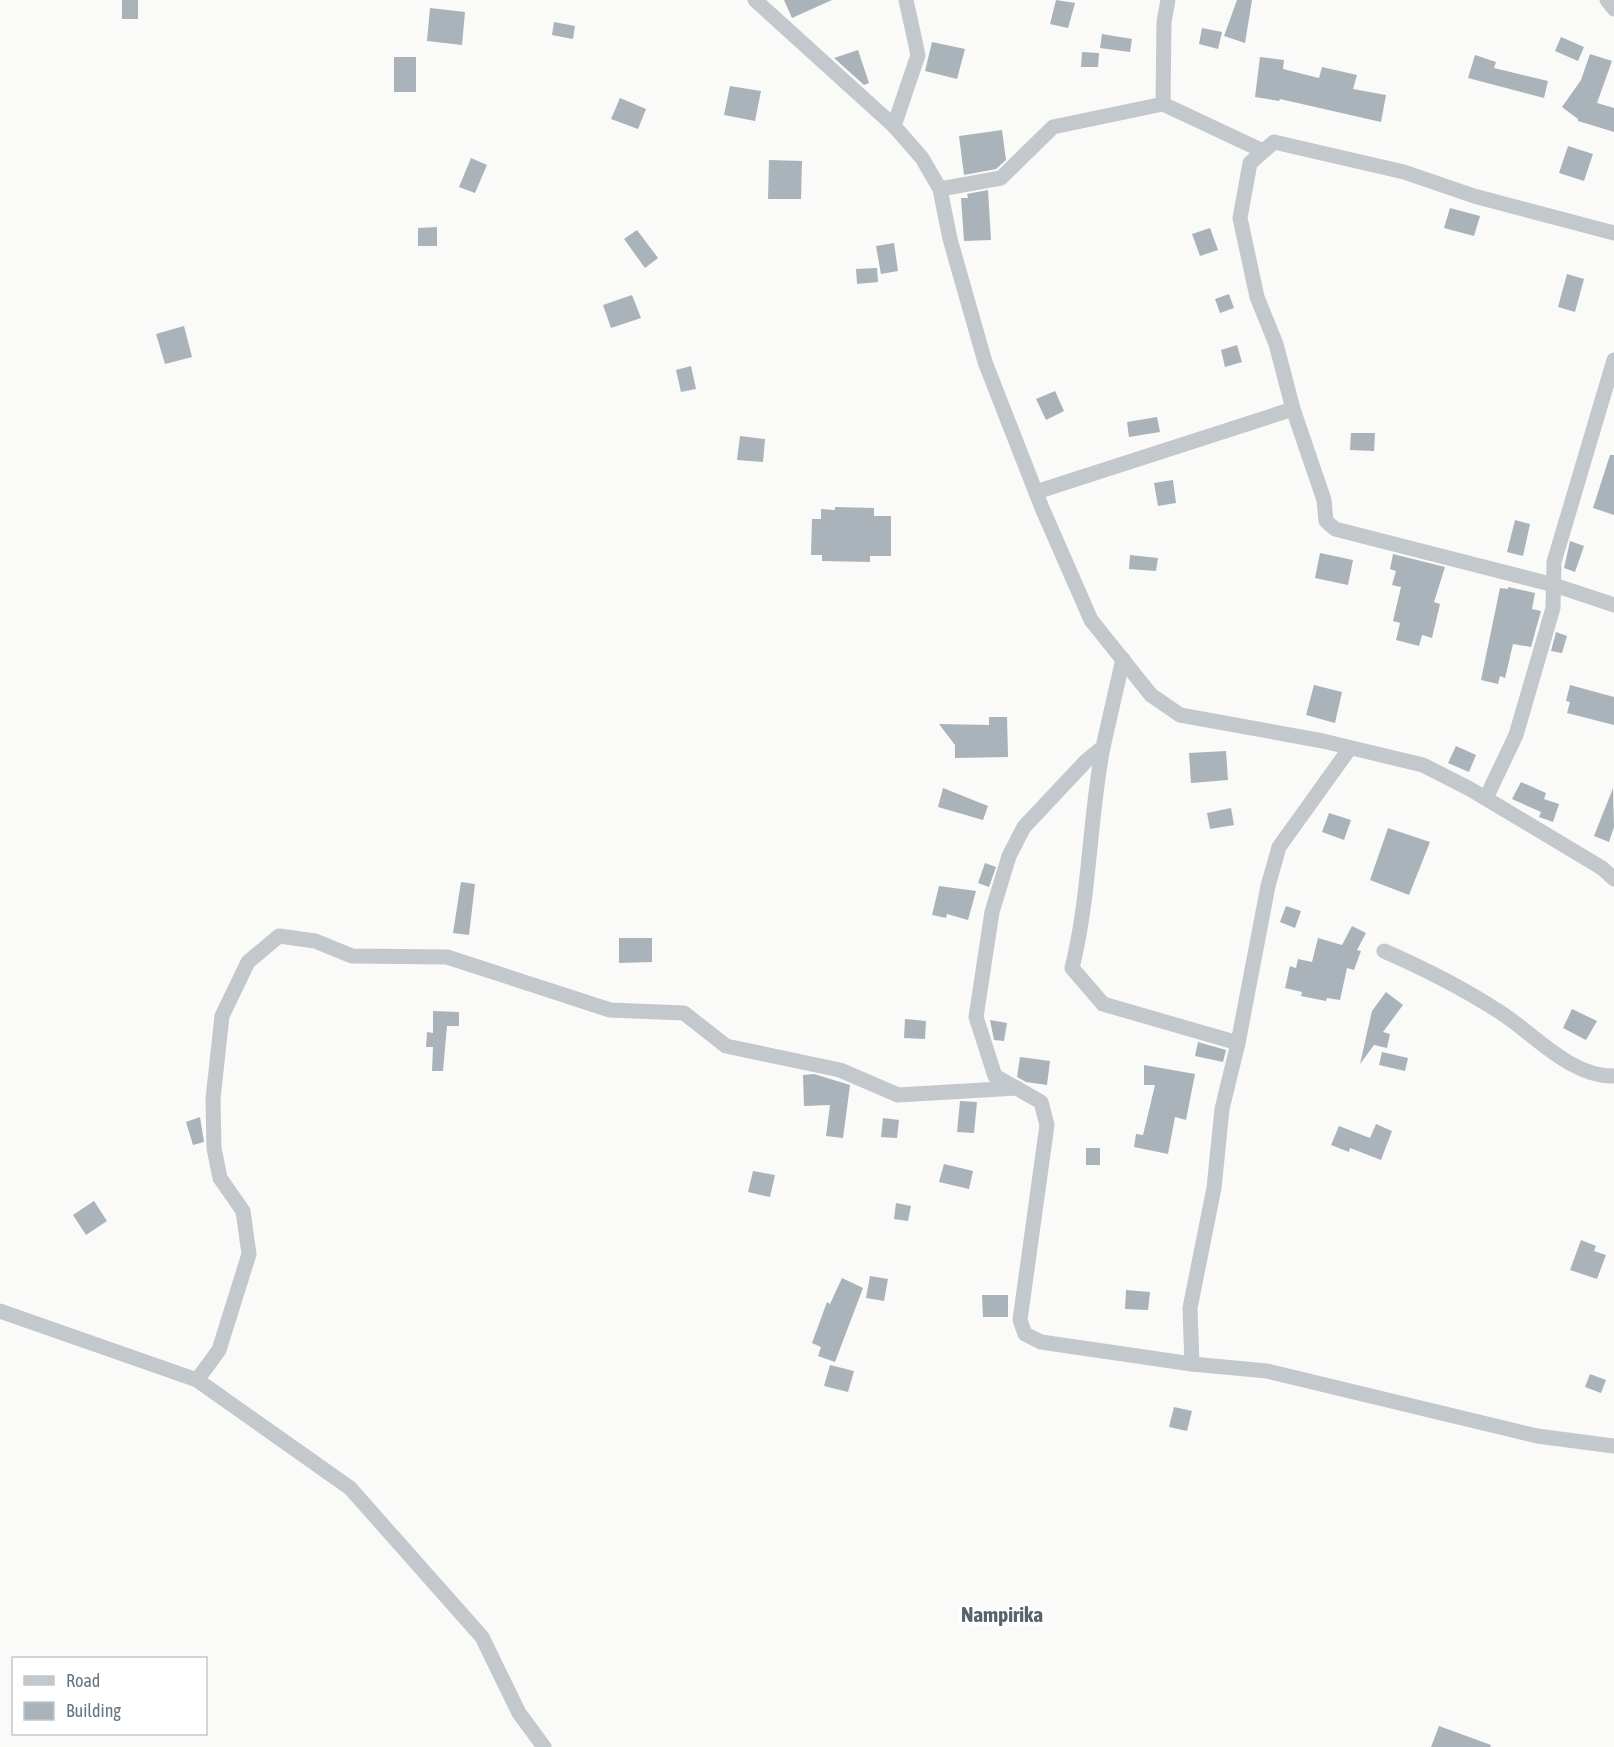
<svg xmlns="http://www.w3.org/2000/svg" width="1614" height="1747" viewBox="0 0 1614 1747" font-family="'Asap Condensed',sans-serif">
<style>
.building{fill:#aab3b9}
.lines{fill:none;stroke-linecap:round;stroke-linejoin:round}
.street{stroke:#c3c8cc;stroke-width:15}
.labels{text-anchor:middle;stroke-width:6;stroke-linejoin:round;paint-order:stroke}
.quarter-label{font-size:21px;font-weight:bold;fill:#57646e;stroke:#fff}
</style>
<rect width="100%" height="100%" fill="#fafaf8"/>
<!-- building -->
<g class="building">
<rect x="122" y="0" width="16" height="19"/>
<path d="M 784,0 L 832,0 L 792,18 Z"/>
<path d="M 1056,0 L 1075,3 L 1068,28 L 1050,24 Z"/>
<path d="M 1237,0 L 1252,0 L 1245,43 L 1224,36 Z"/>
<path d="M 430,8 L 465,12 L 462,45 L 427,41 Z"/>
<path d="M 554,22 L 575,26 L 573,39 L 552,35 Z"/>
<path d="M 1202,28 L 1222,32 L 1218,49 L 1199,44 Z"/>
<path d="M 1102,34 L 1132,39 L 1130,52 L 1100,48 Z"/>
<path d="M 1561,37 L 1584,47 L 1578,61 L 1555,51 Z"/>
<path d="M 932,42 L 965,49 L 957,79 L 925,71 Z"/>
<path d="M 858,50 L 869,83 L 864,85 L 834,58 Z"/>
<path d="M 1082,52 L 1099,53 L 1098,67 L 1081,67 Z"/>
<path d="M 1590,54 L 1612,61 L 1597,103 L 1614,108 L 1614,132 L 1578,121 L 1578,119 L 1562,107 L 1581,80 Z"/>
<path d="M 1475,55 L 1496,62 L 1494,68 L 1548,81 L 1544,98 L 1468,78 Z"/>
<rect x="394" y="57" width="22" height="35"/>
<path d="M 1260,57 L 1284,60 L 1283,69 L 1319,78 L 1322,67 L 1357,75 L 1353,89 L 1386,95 L 1381,122 L 1280,99 L 1279,101 L 1255,97 Z"/>
<path d="M 730,86 L 761,91 L 755,121 L 724,115 Z"/>
<path d="M 620,98 L 646,109 L 638,129 L 611,119 Z"/>
<path d="M 1002,130 L 1006,160 L 996,169 L 964,175 L 959,136 Z"/>
<path d="M 1568,146 L 1593,154 L 1584,181 L 1559,173 Z"/>
<path d="M 471,158 L 487,165 L 475,193 L 459,187 Z"/>
<path d="M 769,160 L 802,161 L 801,199 L 768,199 Z"/>
<path d="M 988,190 L 991,240 L 964,241 L 961,198 L 968,198 L 967,194 Z"/>
<path d="M 1450,208 L 1480,216 L 1474,236 L 1444,228 Z"/>
<path d="M 437,227 L 437,246 L 418,246 L 418,228 Z"/>
<path d="M 1210,228 L 1218,250 L 1200,256 L 1192,234 Z"/>
<path d="M 637,230 L 658,258 L 645,268 L 624,239 Z"/>
<path d="M 894,243 L 898,271 L 881,274 L 876,246 Z"/>
<path d="M 877,268 L 878,282 L 857,284 L 856,269 Z"/>
<path d="M 1567,274 L 1584,279 L 1575,312 L 1558,307 Z"/>
<path d="M 1229,294 L 1234,308 L 1220,313 L 1215,299 Z"/>
<path d="M 632,295 L 641,318 L 611,328 L 603,305 Z"/>
<path d="M 184,326 L 192,357 L 165,364 L 156,334 Z"/>
<path d="M 1237,345 L 1242,362 L 1225,367 L 1221,350 Z"/>
<path d="M 691,366 L 696,389 L 681,392 L 676,370 Z"/>
<path d="M 1055,391 L 1064,411 L 1046,420 L 1036,399 Z"/>
<path d="M 1157,417 L 1160,432 L 1129,437 L 1127,422 Z"/>
<path d="M 1351,433 L 1375,433 L 1374,451 L 1350,450 Z"/>
<path d="M 740,436 L 765,439 L 763,462 L 737,460 Z"/>
<path d="M 1610,455 L 1614,455 L 1614,515 L 1593,508 Z"/>
<path d="M 1173,480 L 1176,503 L 1158,506 L 1154,483 Z"/>
<path d="M 835,507 L 874,508 L 874,516 L 891,516 L 891,556 L 870,556 L 870,562 L 822,561 L 822,555 L 811,555 L 812,519 L 821,519 L 821,509 L 835,510 Z"/>
<path d="M 1515,520 L 1530,524 L 1523,556 L 1507,552 Z"/>
<path d="M 1570,541 L 1584,546 L 1575,572 L 1564,568 Z"/>
<path d="M 1320,553 L 1353,560 L 1348,585 L 1315,578 Z"/>
<path d="M 1393,554 L 1445,567 L 1434,602 L 1440,604 L 1432,638 L 1422,635 L 1419,646 L 1396,640 L 1400,623 L 1393,621 L 1401,587 L 1392,585 L 1396,571 L 1390,569 Z"/>
<path d="M 1130,555 L 1158,558 L 1156,571 L 1129,569 Z"/>
<path d="M 1508,587 L 1535,593 L 1532,609 L 1541,611 L 1531,647 L 1513,644 L 1505,678 L 1500,676 L 1498,684 L 1481,680 L 1500,588 L 1508,589 Z"/>
<path d="M 1556,632 L 1567,636 L 1562,653 L 1551,651 Z"/>
<path d="M 1314,685 L 1342,692 L 1335,723 L 1306,715 Z"/>
<path d="M 1570,685 L 1614,697 L 1614,725 L 1567,713 L 1570,702 L 1566,701 Z"/>
<path d="M 989,717 L 1007,717 L 1008,757 L 955,758 L 955,745 L 939,724 L 989,725 Z"/>
<path d="M 1456,746 L 1476,755 L 1469,772 L 1448,763 Z"/>
<path d="M 1226,751 L 1228,780 L 1191,783 L 1189,753 Z"/>
<path d="M 1521,782 L 1546,793 L 1544,799 L 1559,804 L 1553,822 L 1539,817 L 1541,812 L 1512,799 Z"/>
<path d="M 943,788 L 988,806 L 983,820 L 938,807 Z"/>
<path d="M 1613,788 L 1614,827 L 1609,842 L 1594,836 Z"/>
<path d="M 1231,808 L 1234,825 L 1210,829 L 1207,813 Z"/>
<path d="M 1329,813 L 1351,820 L 1344,840 L 1322,832 Z"/>
<path d="M 1388,828 L 1430,842 L 1409,895 L 1370,880 Z"/>
<path d="M 985,863 L 996,867 L 989,887 L 978,883 Z"/>
<path d="M 461,882 L 475,884 L 469,935 L 453,933 Z"/>
<path d="M 939,886 L 976,891 L 968,920 L 947,914 L 946,918 L 932,915 Z"/>
<path d="M 1286,906 L 1301,911 L 1295,928 L 1280,922 Z"/>
<path d="M 1352,926 L 1366,933 L 1357,950 L 1361,951 L 1354,970 L 1347,968 L 1340,1000 L 1327,998 L 1326,1001 L 1301,996 L 1302,992 L 1285,988 L 1290,966 L 1296,968 L 1298,959 L 1312,962 L 1318,938 L 1342,945 Z"/>
<path d="M 619,938 L 652,938 L 652,962 L 619,963 Z"/>
<path d="M 1386,992 L 1403,1005 L 1383,1032 L 1390,1034 L 1387,1048 L 1374,1045 L 1360,1064 L 1372,1011 Z"/>
<path d="M 1572,1009 L 1597,1021 L 1586,1040 L 1563,1028 Z"/>
<path d="M 433,1011 L 459,1012 L 459,1026 L 447,1026 L 443,1071 L 432,1071 L 433,1047 L 426,1047 L 427,1032 L 433,1033 Z"/>
<path d="M 905,1019 L 926,1021 L 925,1039 L 904,1038 Z"/>
<path d="M 990,1020 L 1007,1023 L 1004,1041 L 994,1040 Z"/>
<path d="M 1198,1042 L 1226,1050 L 1223,1062 L 1195,1056 Z"/>
<path d="M 1382,1052 L 1408,1058 L 1405,1071 L 1379,1065 Z"/>
<path d="M 1020,1057 L 1050,1061 L 1047,1085 L 1026,1082 L 1017,1077 Z"/>
<path d="M 1144,1065 L 1195,1074 L 1186,1120 L 1175,1117 L 1168,1154 L 1134,1147 L 1136,1134 L 1143,1135 L 1155,1085 L 1144,1085 Z"/>
<path d="M 814,1074 L 850,1085 L 843,1138 L 826,1136 L 830,1105 L 804,1106 L 803,1075 Z"/>
<path d="M 960,1101 L 977,1102 L 974,1133 L 957,1132 Z"/>
<path d="M 200,1117 L 204,1142 L 193,1145 L 186,1122 Z"/>
<path d="M 883,1118 L 899,1120 L 897,1138 L 881,1137 Z"/>
<path d="M 1376,1124 L 1392,1131 L 1381,1160 L 1350,1148 L 1349,1152 L 1331,1145 L 1339,1126 L 1370,1138 Z"/>
<rect x="1086" y="1148" width="14" height="17"/>
<path d="M 944,1164 L 973,1171 L 969,1189 L 939,1182 Z"/>
<path d="M 753,1171 L 775,1175 L 770,1197 L 748,1192 Z"/>
<path d="M 94,1201 L 107,1221 L 86,1235 L 73,1215 Z"/>
<path d="M 896,1203 L 911,1206 L 908,1221 L 894,1219 Z"/>
<path d="M 1581,1240 L 1596,1246 L 1594,1251 L 1606,1255 L 1597,1279 L 1570,1270 Z"/>
<path d="M 870,1276 L 888,1279 L 884,1301 L 866,1298 Z"/>
<path d="M 842,1278 L 863,1288 L 835,1362 L 818,1356 L 821,1347 L 812,1343 L 827,1302 L 830,1304 Z"/>
<path d="M 1126,1290 L 1150,1292 L 1148,1310 L 1125,1309 Z"/>
<path d="M 982,1295 L 1008,1295 L 1008,1317 L 983,1317 Z"/>
<path d="M 830,1365 L 854,1371 L 848,1392 L 824,1386 Z"/>
<path d="M 1590,1374 L 1606,1380 L 1601,1393 L 1585,1387 Z"/>
<path d="M 1174,1407 L 1192,1411 L 1187,1431 L 1169,1427 Z"/>
<path d="M 1439,1726 L 1491,1745 L 1490,1747 L 1431,1747 Z"/>
</g>
<g class="lines">
<!-- street -->
<g class="street">
<path d="M 755,0 L 894,126 L 922,158 L 940,189 L 950,239 L 985,362 L 1042,508 L 1091,620 L 1151,695 L 1180,715 L 1323,741 L 1423,765 L 1470,789 L 1602,868 L 1614,879"/>
<path d="M 1607,0 L 1614,9"/>
<path d="M 1163,104 L 1164,22 L 1168,0"/>
<path d="M 894,126 L 918,55 L 906,0"/>
<path d="M 940,189 L 1001,178 L 1053,127 L 1163,104 L 1263,151"/>
<path d="M 1614,233 L 1474,196 L 1404,172 L 1274,142 L 1250,163 L 1240,218 L 1257,297 L 1276,344 L 1293,409 L 1324,500 L 1326,521 L 1335,529 L 1554,585 L 1614,605"/>
<path d="M 1036,492 L 1293,409"/>
<path d="M 1123,659 L 1103,747 L 1086,761 L 1024,827 L 1009,856 L 992,912 L 976,1017 L 995,1076 L 1041,1102 L 1047,1125 L 1020,1320 L 1025,1334 L 1041,1342 L 1192,1364 L 1267,1371 L 1537,1436 L 1614,1446"/>
<path d="M 1103,747 C 1089,820 1090,896 1072,968 L 1103,1004 L 1238,1043"/>
<path d="M 1486,798 L 1516,735 L 1553,608 L 1554,562 L 1614,360"/>
<path d="M 1384,951 C 1423,968 1459,986 1495,1009 C 1532,1031 1569,1077 1614,1076"/>
<path d="M 0,1311 L 197,1380 L 350,1488 L 482,1637 L 519,1713 L 544,1747"/>
<path d="M 1192,1364 L 1190,1308 L 1214,1188 L 1222,1109 L 1238,1043 L 1268,886 L 1279,847 L 1350,748"/>
<path d="M 197,1380 L 219,1350 L 249,1254 L 243,1211 L 220,1178 L 214,1148 L 213,1099 L 222,1016 L 248,962 L 279,936 L 315,941 L 352,956 L 447,957 L 610,1010 L 684,1013 L 726,1046 L 840,1070 L 898,1095 L 1017,1088"/>
</g>
</g>
<g class="labels">
<!-- quarter labels -->
<g class="quarter-label">
<text x="1002" y="1622">Nampirika</text>
</g>
</g>
<!-- legend -->
<rect x="12" y="1657" width="195" height="78" fill="#ffffff" stroke="#c1c8cd" stroke-width="1.5"/>
<rect x="24" y="1676" width="30" height="9" fill="#c3c8cc" stroke="#c1c8cd" stroke-width="1.5"/>
<text x="66" y="1687" font-size="18" fill="#657683">Road</text>
<rect x="24" y="1702" width="30" height="18" fill="#aab3b9" stroke="#c1c8cd" stroke-width="1.5"/>
<text x="66" y="1717" font-size="18" fill="#657683">Building</text>
</svg>
